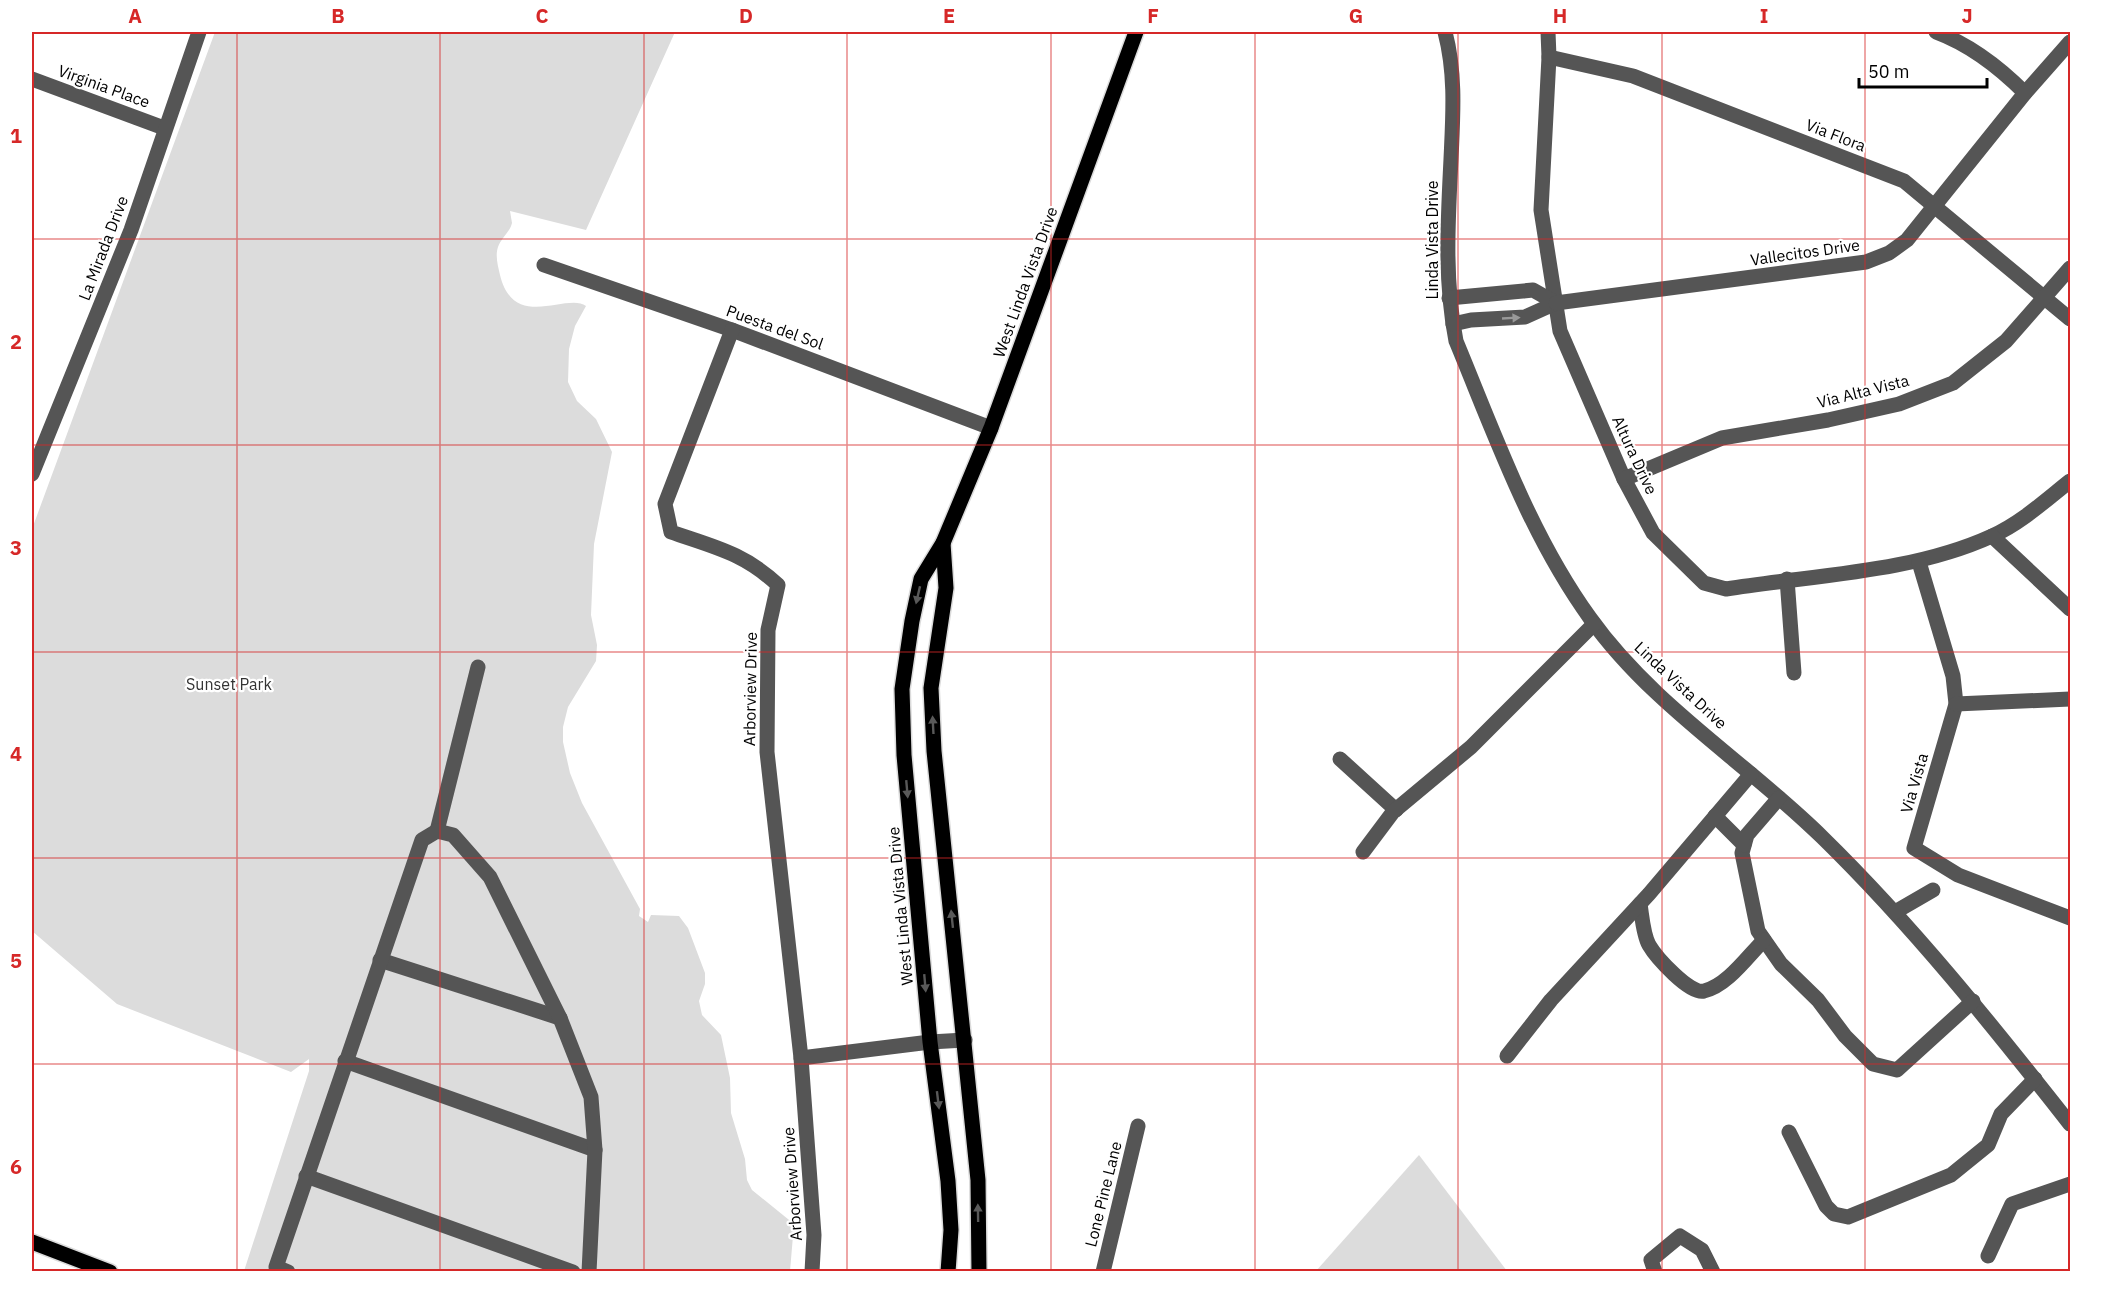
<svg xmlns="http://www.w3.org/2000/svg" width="2102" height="1303" viewBox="0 0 2102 1303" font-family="'IBM Plex Sans',sans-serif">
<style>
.green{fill:#dcdcdc}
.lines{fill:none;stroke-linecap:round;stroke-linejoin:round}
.major-casing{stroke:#dbdbdb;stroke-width:18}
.minor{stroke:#555;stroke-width:15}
.major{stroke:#000;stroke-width:15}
.oneway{fill:#999}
.oneway2{fill:#595959}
.grid{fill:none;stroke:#d62828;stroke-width:1.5;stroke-opacity:0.55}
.labels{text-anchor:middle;stroke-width:4.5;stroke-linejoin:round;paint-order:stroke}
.street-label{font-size:16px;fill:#000;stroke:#fff}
.park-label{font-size:16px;fill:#333;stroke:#fff}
.neatline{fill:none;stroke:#d62828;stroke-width:2}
.grid-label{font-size:20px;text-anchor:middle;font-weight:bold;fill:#d62828}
</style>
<rect width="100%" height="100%" fill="#fff"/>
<!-- green -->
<g class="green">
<path d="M 215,32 L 675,32 L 586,230 L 510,211 L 512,223 C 510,232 501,238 498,247 C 495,256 498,266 500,275 C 514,332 567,292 586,306 L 575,326 L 569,349 L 568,382 L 577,401 L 596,419 L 612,452 L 594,544 L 591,615 L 597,645 L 596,661 L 568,707 L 563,727 L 563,742 L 570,773 L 582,803 L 640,909 L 639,916 L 648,922 L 651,915 L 679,916 L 688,928 L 705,973 L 705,984 L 699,1001 L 702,1015 L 721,1035 L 730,1078 L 731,1113 L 745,1159 L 747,1180 L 752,1190 L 794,1224 L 790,1271 L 244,1271 L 309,1071 L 309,1059 L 291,1072 L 117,1004 L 32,931 L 32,529 Z"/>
<path d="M 1419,1155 L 1507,1271 L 1316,1271 Z"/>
</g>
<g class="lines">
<defs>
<g id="major">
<path d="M 943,543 L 946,588 L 931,688 L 934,751 L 978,1180 L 979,1272"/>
<path d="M 32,1242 L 110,1272"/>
<path d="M 948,1272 L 951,1230 L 948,1181 L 930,1042 L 904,755 L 902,689 L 912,621 L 921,579 L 943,543 L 991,428 L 1136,32"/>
</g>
</defs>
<!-- major casing -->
<use href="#major" class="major-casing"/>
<!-- minor -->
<g class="minor">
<path d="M 1445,32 C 1456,74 1453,115 1451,159 C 1448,220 1444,280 1456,341 C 1495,435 1530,535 1590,618 C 1652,705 1747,763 1822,837 C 1913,926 1992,1025 2070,1124"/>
<path d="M 1548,32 L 1549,57 L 1541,210 L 1560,331 L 1624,479 L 1653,533 L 1704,583 L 1726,589 C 1813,575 1911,573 1992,536 C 2021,523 2046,500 2070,481"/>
<path d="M 1936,32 C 1971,45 1999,67 2025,93"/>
<path d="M 1549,57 L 1633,76 L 1904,181 L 2070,319"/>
<path d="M 32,79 L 164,128"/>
<path d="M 544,265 L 732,330 L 991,428"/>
<path d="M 1449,298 L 1533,290 L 1556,303 L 1525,317 L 1471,320 L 1453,324"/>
<path d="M 1556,303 L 1866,262 L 1889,253 L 1907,240 L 2025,93 L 2070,42"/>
<path d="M 732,330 L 665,504 L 671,532 C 714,547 744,553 778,585 L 768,630 L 767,752 L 801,1058 L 814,1235 L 812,1272"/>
<path d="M 32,474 L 131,230 L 199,32"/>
<path d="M 1624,479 L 1722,438 L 1828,420 L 1899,404 L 1953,383 L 2006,341 L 2070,268"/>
<path d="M 1992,536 L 2070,609"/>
<path d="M 1919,562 L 1953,676 L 1956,704 L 1914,848 L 1958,875 L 2070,918"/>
<path d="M 1787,579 L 1794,673"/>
<path d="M 1956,704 L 2070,699"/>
<path d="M 1340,759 L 1396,810"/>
<path d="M 1779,798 L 1747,835 L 1742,853 L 1758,931 L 1781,964 L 1818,1000 L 1845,1036 L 1873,1064 L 1897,1070 L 1973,1001"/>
<path d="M 1715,816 L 1744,845"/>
<path d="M 437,831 L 478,667"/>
<path d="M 1363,852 L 1393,812 L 1471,747 L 1594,624"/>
<path d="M 1640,904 C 1642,916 1643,934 1649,945 C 1656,957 1690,995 1704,991 C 1727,986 1748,956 1764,940"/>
<path d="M 1895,912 L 1933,890"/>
<path d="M 380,960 L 560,1018"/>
<path d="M 1507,1056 L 1551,1000 L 1649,894 L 1751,774"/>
<path d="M 801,1058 L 930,1042 L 965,1040"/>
<path d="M 345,1061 L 595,1150"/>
<path d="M 1789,1132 L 1826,1206 L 1834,1214 L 1848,1217 L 1951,1175 L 1988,1145 L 2001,1114 L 2035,1079"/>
<path d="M 306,1176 L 573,1272"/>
<path d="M 1988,1256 L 2012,1204 L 2070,1184"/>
<path d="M 288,1272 L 276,1267 L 422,840 L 437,831 L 453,835 L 490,877 L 560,1018 L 591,1097 L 595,1150 L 589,1272"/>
<path d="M 1103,1272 L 1138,1126"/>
<path d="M 1655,1272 L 1651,1260 L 1680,1236 L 1702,1250 L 1713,1272"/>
</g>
<!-- major -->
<use href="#major" class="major"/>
</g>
<!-- one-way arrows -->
<defs><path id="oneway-solid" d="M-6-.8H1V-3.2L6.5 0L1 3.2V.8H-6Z" transform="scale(1.5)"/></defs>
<use class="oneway" href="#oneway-solid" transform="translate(1511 318) rotate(-3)"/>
<g class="oneway2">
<use href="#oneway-solid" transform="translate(918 595) rotate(103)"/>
<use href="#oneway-solid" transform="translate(933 725) rotate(-93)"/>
<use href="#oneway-solid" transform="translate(907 789) rotate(85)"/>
<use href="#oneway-solid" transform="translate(952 919) rotate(-96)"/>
<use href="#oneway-solid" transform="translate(925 983) rotate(85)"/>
<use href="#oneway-solid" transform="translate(938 1100) rotate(83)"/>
<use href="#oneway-solid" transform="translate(978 1213) rotate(-91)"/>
</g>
<!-- grid -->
<path class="grid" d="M 237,32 L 237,1272M 440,32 L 440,1272M 644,32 L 644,1272M 847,32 L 847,1272M 1051,32 L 1051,1272M 1255,32 L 1255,1272M 1458,32 L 1458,1272M 1662,32 L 1662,1272M 1865,32 L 1865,1272M 32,239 L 2070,239M 32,445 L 2070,445M 32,652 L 2070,652M 32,858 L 2070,858M 32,1064 L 2070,1064"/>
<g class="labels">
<!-- street labels -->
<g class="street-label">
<text transform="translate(104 86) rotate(20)" y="6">Virginia Place</text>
<text transform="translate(1836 135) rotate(21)" y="6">Via Flora</text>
<text transform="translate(1432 240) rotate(-90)" y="6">Linda Vista Drive</text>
<text transform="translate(103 248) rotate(-69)" y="6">La Mirada Drive</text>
<text transform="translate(1805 252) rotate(-8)" y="6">Vallecitos Drive</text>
<text transform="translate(1025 282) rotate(-70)" y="6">West Linda Vista Drive</text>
<text transform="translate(775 327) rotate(20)" y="6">Puesta del Sol</text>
<text transform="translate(1863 391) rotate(-14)" y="6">Via Alta Vista</text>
<text transform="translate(1635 455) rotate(65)" y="6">Altura Drive</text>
<text transform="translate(1681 685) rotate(43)" y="6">Linda Vista Drive</text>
<text transform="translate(750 689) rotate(-89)" y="6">Arborview Drive</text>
<text transform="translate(1914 783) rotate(-74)" y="6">Via Vista</text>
<text transform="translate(900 906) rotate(-95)" y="6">West Linda Vista Drive</text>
<text transform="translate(792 1184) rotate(-94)" y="6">Arborview Drive</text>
<text transform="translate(1103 1194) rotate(-76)" y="6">Lone Pine Lane</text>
</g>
<!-- park labels -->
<g class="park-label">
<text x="229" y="690">Sunset Park</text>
</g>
</g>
<!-- border -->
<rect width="2102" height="1303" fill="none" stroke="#ffffff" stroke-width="66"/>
<!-- scale -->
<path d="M1859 78v9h128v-9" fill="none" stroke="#000000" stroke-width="3"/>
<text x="1868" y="78" font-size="18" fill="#000000" stroke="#ffffff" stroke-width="4.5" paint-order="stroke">50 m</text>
<rect x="33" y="33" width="2036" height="1237" class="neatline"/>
<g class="grid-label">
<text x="135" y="23">A</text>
<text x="338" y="23">B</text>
<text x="542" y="23">C</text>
<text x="746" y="23">D</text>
<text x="949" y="23">E</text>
<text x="1153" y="23">F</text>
<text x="1356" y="23">G</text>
<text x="1560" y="23">H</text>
<text x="1764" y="23">I</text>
<text x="1967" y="23">J</text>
<text x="16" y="143">1</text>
<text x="16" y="349">2</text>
<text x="16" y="555">3</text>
<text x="16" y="761">4</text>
<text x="16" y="968">5</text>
<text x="16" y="1174">6</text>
</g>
</svg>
